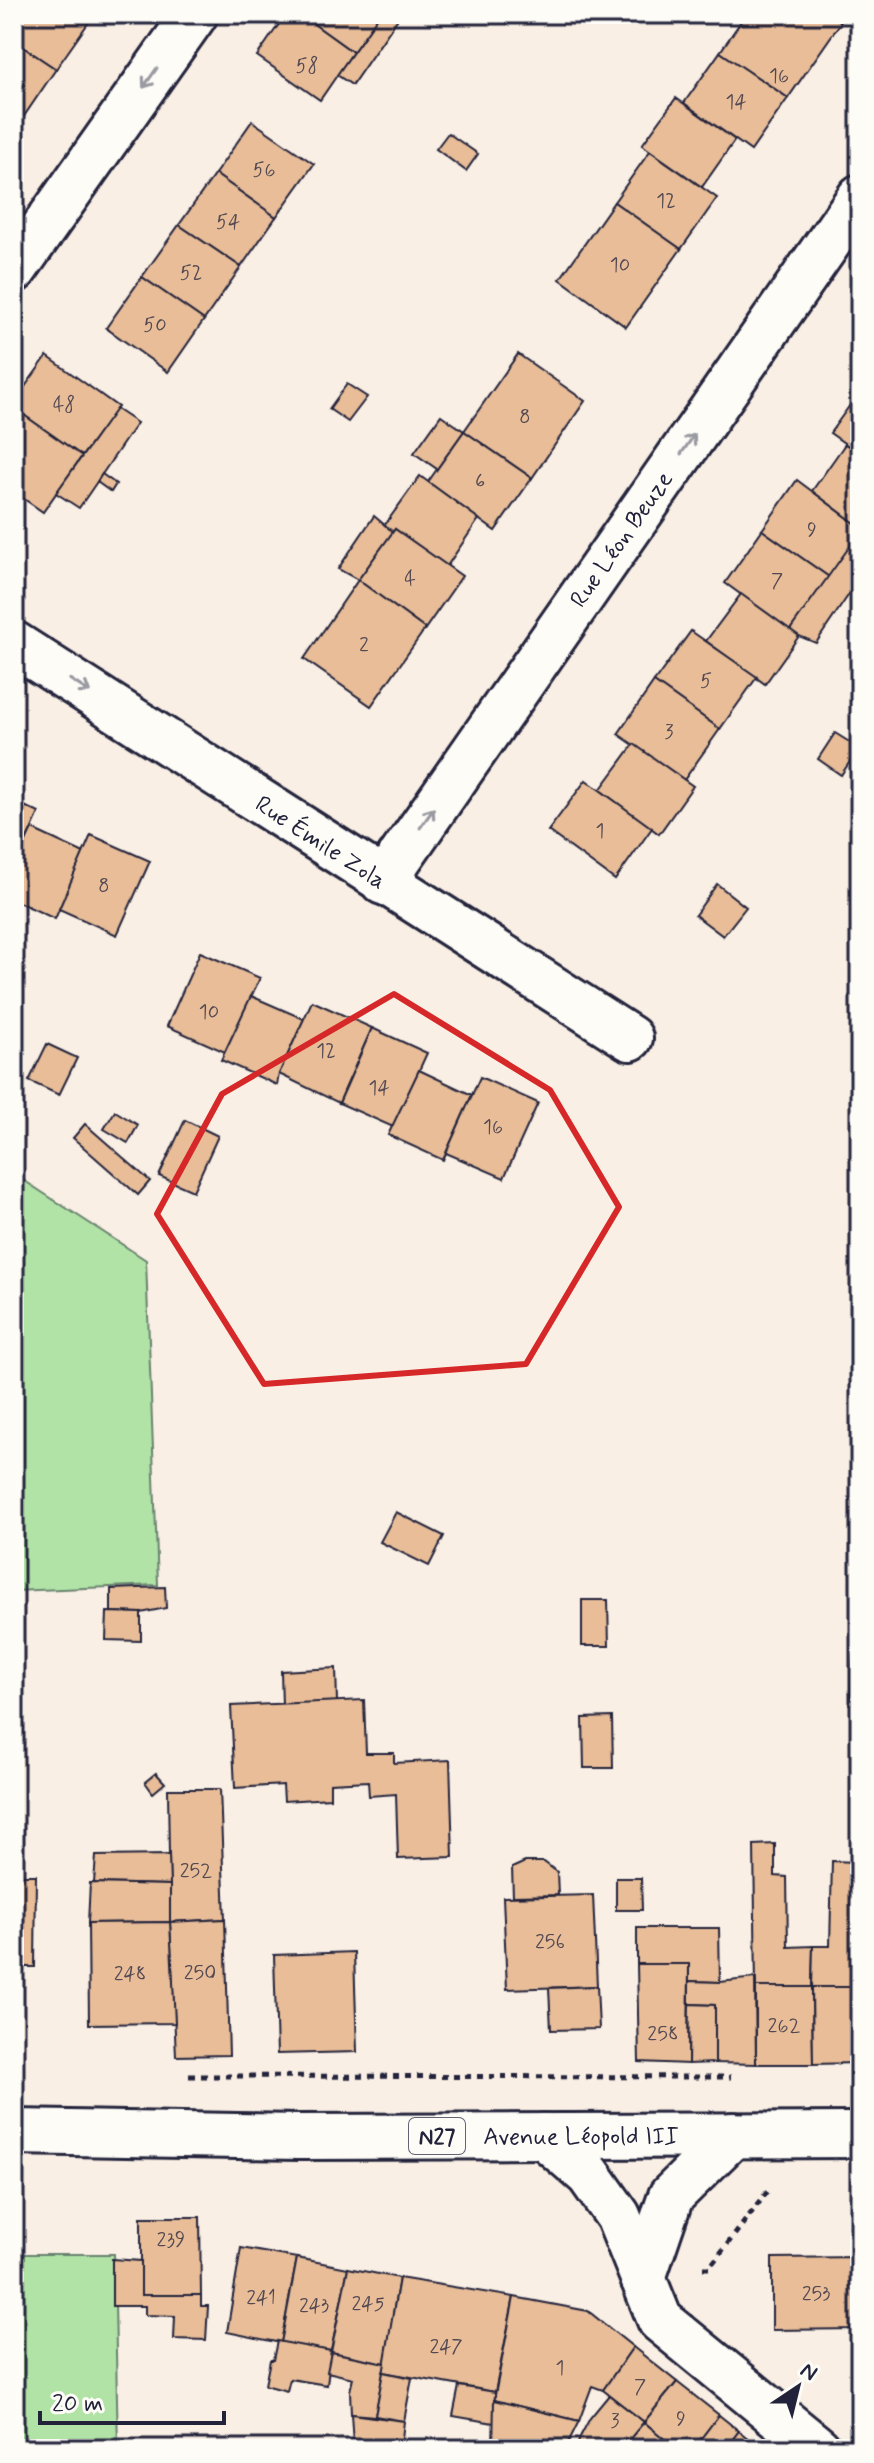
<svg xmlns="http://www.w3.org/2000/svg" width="874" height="2463" viewBox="0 0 874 2463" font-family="Mynerve,sans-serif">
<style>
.green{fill:#b0e3a5;stroke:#698270;stroke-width:2}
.building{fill:#e8bd98;stroke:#22223b;stroke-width:2}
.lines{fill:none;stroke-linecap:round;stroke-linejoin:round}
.minor-casing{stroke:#22223b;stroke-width:50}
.major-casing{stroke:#22223b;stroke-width:50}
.path{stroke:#22223b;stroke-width:5;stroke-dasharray:6 6;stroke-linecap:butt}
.minor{stroke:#fdfcf7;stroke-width:44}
.major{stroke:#fdfcf7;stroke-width:44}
.oneway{stroke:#9a9aa2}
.marked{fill:none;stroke:#d62828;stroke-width:6;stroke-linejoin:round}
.labels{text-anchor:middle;stroke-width:6;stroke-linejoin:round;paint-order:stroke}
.number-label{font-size:20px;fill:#544952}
.shield{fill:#fdfcf7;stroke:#646373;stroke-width:2}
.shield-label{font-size:22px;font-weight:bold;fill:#22223b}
.street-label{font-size:24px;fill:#22223b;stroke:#fdfcf7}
</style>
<rect width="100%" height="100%" fill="#f9efe4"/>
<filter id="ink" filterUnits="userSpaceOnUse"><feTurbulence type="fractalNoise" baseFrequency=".0125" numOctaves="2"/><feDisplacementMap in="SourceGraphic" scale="16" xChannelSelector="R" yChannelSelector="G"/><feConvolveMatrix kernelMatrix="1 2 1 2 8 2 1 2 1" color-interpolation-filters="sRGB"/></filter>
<g filter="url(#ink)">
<!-- green -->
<g class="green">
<path d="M 14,1174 L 146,1260 L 158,1585 L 14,1591 Z"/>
<path d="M 14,2254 L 114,2254 L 118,2449 L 14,2449 Z"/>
</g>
<!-- building -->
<g class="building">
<path d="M 14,14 L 84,14 L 91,19 L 56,69 L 14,41 Z"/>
<path d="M 286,14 L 300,14 L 353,52 L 320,100 L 257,56 Z"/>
<path d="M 300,14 L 380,14 L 353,52 Z"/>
<path d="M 380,14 L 401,14 L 352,85 L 337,75 Z"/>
<path d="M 746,14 L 830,14 L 841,22 L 788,98 L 720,52 Z"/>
<path d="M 14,41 L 56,69 L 20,122 L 14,118 Z"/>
<path d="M 720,52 L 788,98 L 751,151 L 684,103 Z"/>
<path d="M 676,98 L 735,140 L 702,187 L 642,145 Z"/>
<path d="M 252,121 L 314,164 L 276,217 L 215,174 Z"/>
<path d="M 448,133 L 478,154 L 466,171 L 436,149 Z"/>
<path d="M 650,151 L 717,198 L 681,249 L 614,202 Z"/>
<path d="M 215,174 L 276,217 L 241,267 L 179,225 Z"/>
<path d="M 614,202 L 681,249 L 626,327 L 560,279 Z"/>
<path d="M 179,225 L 241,267 L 204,320 L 142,277 Z"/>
<path d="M 142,277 L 204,320 L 168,372 L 106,328 Z"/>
<path d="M 518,354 L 585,401 L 532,478 L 464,431 Z"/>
<path d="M 47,356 L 118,407 L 82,456 L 14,408 L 14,402 Z"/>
<path d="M 347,384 L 367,397 L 348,422 L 329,409 Z"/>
<path d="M 860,391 L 860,454 L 830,433 Z"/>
<path d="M 14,408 L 82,456 L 43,512 L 14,492 Z"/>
<path d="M 116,409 L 137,423 L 79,508 L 56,493 Z"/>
<path d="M 441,415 L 464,431 L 437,469 L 414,453 Z"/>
<path d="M 464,431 L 532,478 L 495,531 L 428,482 Z"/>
<path d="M 845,444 L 860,454 L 860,527 L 812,491 Z"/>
<path d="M 102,474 L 116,484 L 111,492 L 97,482 Z"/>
<path d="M 420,476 L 479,519 L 447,566 L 395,529 L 393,532 L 384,526 Z"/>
<path d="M 797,480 L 860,527 L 860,532 L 829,577 L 762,530 Z"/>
<path d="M 374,516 L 393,532 L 358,580 L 338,569 Z"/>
<path d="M 395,529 L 462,576 L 425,629 L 358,580 Z"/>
<path d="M 762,530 L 829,577 L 790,630 L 725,583 Z"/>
<path d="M 860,532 L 860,578 L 816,643 L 799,636 L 790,630 Z"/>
<path d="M 358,580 L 425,629 L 371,706 L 304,659 Z"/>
<path d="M 741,594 L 799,636 L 765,684 L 706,641 Z"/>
<path d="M 691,631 L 757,677 L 720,729 L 654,682 Z"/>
<path d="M 654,682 L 720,729 L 684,780 L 618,734 Z"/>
<path d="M 835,733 L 859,748 L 841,775 L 818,759 Z"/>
<path d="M 634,744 L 693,786 L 659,834 L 600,790 Z"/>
<path d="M 586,780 L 652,828 L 615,880 L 548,831 Z"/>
<path d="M 14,801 L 39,813 L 14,868 Z"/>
<path d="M 32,829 L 84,853 L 55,919 L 14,900 L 14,868 Z"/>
<path d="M 91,835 L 150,861 L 117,935 L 59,909 Z"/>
<path d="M 717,884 L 746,907 L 723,936 L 695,915 Z"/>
<path d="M 200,952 L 260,978 L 225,1052 L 167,1026 Z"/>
<path d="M 251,996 L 304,1019 L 279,1074 L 277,1085 L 221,1060 Z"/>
<path d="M 312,1001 L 372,1028 L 339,1103 L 279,1074 Z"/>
<path d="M 372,1028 L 427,1053 L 393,1127 L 339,1103 Z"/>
<path d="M 47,1044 L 77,1058 L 59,1095 L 29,1081 Z"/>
<path d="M 419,1070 L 472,1095 L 443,1160 L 388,1135 Z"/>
<path d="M 480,1077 L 538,1103 L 504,1178 L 446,1153 Z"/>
<path d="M 115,1111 L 138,1125 L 128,1143 L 104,1129 Z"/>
<path d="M 185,1120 L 218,1136 L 193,1191 L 159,1176 Z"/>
<path d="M 85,1124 L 150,1181 L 138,1195 L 73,1138 Z"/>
<path d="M 396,1512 L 444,1536 L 429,1566 L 380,1542 Z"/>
<path d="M 165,1587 L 166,1608 L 141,1613 L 111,1612 L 111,1589 Z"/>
<path d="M 582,1600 L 608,1600 L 609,1646 L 582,1646 Z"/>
<path d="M 107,1612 L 141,1613 L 141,1641 L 106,1640 Z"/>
<path d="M 853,1656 L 860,1656 L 860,1697 L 851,1697 Z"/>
<path d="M 336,1668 L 337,1702 L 282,1705 L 281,1671 Z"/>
<path d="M 364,1700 L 366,1753 L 394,1753 L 394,1763 L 450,1760 L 453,1857 L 398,1859 L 396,1794 L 369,1796 L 368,1781 L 330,1783 L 330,1798 L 284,1801 L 283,1785 L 235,1788 L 231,1706 Z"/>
<path d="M 612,1717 L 613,1768 L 584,1768 L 583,1718 Z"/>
<path d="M 156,1773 L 165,1783 L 153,1793 L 145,1782 Z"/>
<path d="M 168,1789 L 220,1789 L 225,1919 L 170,1922 Z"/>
<rect x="857" y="1832" width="3" height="155"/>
<path d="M 775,1844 L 775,1876 L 787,1877 L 788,1947 L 813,1946 L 812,1987 L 756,1987 L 754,1845 Z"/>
<path d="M 169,1855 L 170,1885 L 94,1883 L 96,1856 Z"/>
<path d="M 832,1861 L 856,1862 L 857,1987 L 812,1987 L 813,1946 L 830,1946 Z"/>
<path d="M 525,1862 L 544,1862 L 557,1872 L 558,1895 L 513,1896 L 512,1868 Z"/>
<path d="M 14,1875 L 36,1875 L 35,1967 L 14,1967 Z"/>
<path d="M 616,1878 L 641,1878 L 642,1910 L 616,1910 Z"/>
<path d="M 90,1883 L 170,1885 L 170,1922 L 88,1923 Z"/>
<path d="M 593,1895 L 597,1986 L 507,1989 L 503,1897 Z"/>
<path d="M 225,1919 L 229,2055 L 176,2056 L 170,1922 Z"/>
<path d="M 170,1922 L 175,2023 L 89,2024 L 88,1923 Z"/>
<path d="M 637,1928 L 719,1928 L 720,1982 L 689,1981 L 689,1964 L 637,1964 Z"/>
<path d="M 354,1952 L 357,2052 L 277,2054 L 274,1955 Z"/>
<path d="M 637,1964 L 689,1964 L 688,2064 L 639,2062 Z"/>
<path d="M 755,1978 L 756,2064 L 715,2063 L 715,2005 L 689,2004 L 689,1981 L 720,1982 Z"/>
<path d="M 597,1986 L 599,2029 L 551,2030 L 549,1988 Z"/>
<path d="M 756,1987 L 812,1987 L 813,2064 L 756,2064 Z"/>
<path d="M 812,1987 L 857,1987 L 858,2063 L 813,2064 Z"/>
<path d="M 857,1987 L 860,1987 L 860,2063 L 858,2063 Z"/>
<path d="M 689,2004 L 715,2005 L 715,2063 L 688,2064 Z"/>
<path d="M 141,2217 L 200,2217 L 201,2295 L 141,2295 Z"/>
<path d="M 241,2248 L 297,2258 L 281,2343 L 227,2332 Z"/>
<path d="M 860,2257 L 860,2329 L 772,2330 L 772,2258 Z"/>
<path d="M 297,2258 L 348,2268 L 331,2351 L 281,2343 Z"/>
<path d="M 112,2259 L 141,2261 L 141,2295 L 201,2295 L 201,2306 L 208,2306 L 206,2340 L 174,2339 L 175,2316 L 145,2315 L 145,2306 L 112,2306 Z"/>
<path d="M 348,2268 L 399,2278 L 385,2363 L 331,2352 Z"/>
<path d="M 399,2278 L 514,2297 L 495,2392 L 383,2372 Z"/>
<path d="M 514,2297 L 588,2311 L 633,2347 L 603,2390 L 592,2386 L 579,2421 L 494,2400 Z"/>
<path d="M 277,2341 L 331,2351 L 327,2385 L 290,2379 L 287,2391 L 265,2385 L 270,2360 L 273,2360 Z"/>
<path d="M 633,2347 L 677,2382 L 644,2422 L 603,2390 Z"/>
<path d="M 331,2352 L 385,2363 L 375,2416 L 351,2414 L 350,2391 L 353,2378 L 327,2372 Z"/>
<path d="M 383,2372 L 412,2378 L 404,2421 L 375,2416 Z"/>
<path d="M 677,2382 L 719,2415 L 693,2449 L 676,2449 L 644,2422 Z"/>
<path d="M 459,2386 L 495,2392 L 494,2423 L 453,2416 Z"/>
<path d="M 609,2395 L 644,2422 L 622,2449 L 580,2449 L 577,2447 L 580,2437 L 590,2418 Z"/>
<path d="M 494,2400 L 579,2421 L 565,2449 L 538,2444 L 538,2449 L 493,2449 Z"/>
<path d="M 351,2414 L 404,2421 L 401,2447 L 353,2444 Z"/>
<path d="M 719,2415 L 739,2431 L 725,2449 L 693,2449 Z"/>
<path d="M 644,2422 L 675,2448 L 675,2449 L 627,2449 L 624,2446 Z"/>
<path d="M 739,2431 L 761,2449 L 725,2449 Z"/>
</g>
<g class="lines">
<defs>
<g id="minor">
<path d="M 14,270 L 195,14"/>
<path d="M 14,644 L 630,1038"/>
<path d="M 383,882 L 860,197"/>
<path d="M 544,2136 L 589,2175 L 618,2216 L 660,2320 L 818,2449"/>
<path d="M 643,2278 L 671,2196 L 733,2135"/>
</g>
<path id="major" d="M 14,2132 L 298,2137 L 860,2135"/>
</defs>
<!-- minor casing -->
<use href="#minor" class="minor-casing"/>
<!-- major casing -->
<use href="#major" class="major-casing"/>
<!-- path -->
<g class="path">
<path d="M 189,2076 L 731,2077"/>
<path d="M 703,2268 L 709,2268 L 768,2191"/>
</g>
<!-- minor -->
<use href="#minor" class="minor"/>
<!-- major -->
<use href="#major" class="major"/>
</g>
<!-- one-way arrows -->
<defs><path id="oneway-shaft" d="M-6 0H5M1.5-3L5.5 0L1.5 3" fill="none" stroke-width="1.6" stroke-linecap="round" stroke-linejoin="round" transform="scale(2)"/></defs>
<g class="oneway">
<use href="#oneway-shaft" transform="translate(150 78) rotate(125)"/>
<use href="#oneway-shaft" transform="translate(688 444) rotate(-55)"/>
<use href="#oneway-shaft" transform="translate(80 686) rotate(33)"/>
<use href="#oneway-shaft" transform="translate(427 818) rotate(-55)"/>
</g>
</g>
<!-- marked area -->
<path class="marked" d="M 394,994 L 550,1090 L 619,1207 L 526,1364 L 264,1384 L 157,1214 L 222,1094 Z"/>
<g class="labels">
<!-- number labels -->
<g class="number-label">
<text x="307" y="72">58</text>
<text x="779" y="82">16</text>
<text x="736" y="108">14</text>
<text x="264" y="176">56</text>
<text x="666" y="207">12</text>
<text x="228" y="228">54</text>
<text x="620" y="271">10</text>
<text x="191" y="279">52</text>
<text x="155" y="331">50</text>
<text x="64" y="411">48</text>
<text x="525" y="423">8</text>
<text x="480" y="487">6</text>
<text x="812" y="536">9</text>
<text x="410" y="585">4</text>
<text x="777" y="587">7</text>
<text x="364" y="651">2</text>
<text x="706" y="687">5</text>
<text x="669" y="738">3</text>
<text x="600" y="837">1</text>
<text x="104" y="892">8</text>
<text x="209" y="1018">10</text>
<text x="326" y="1057">12</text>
<text x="379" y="1094">14</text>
<text x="493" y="1133">16</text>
<text x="196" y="1877">252</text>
<text x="550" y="1948">256</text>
<text x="200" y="1979">250</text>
<text x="130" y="1980">248</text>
<text x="784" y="2032">262</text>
<text x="663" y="2040">258</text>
<text x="171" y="2246">239</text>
<text x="816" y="2300">253</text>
<text x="261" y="2304">241</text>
<text x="368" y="2310">245</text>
<text x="314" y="2312">243</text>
<text x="446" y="2353">247</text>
<text x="560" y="2374">1</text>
<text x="640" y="2393">7</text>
<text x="681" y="2425">9</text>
<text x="615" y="2427">3</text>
</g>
<!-- shield labels -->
<rect class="shield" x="409" y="2118" width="56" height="36" rx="6"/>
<g class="shield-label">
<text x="437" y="2144">N27</text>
</g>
<!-- street labels -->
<g class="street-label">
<text transform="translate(621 539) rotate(-55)" y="8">Rue Léon Beuze</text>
<text transform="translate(321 842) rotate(33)" y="8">Rue Émile Zola</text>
<text x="581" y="2144">Avenue Léopold III</text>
</g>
</g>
<!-- margin -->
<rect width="874" height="2463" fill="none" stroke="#fdfcf7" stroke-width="48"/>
<rect x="24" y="24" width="826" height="2415" fill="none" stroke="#22223b" stroke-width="3" filter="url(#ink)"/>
<!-- north arrow -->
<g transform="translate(798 2387) rotate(35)" stroke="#fdfcf7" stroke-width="6" paint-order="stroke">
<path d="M0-6L14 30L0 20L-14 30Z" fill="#22223b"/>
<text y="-12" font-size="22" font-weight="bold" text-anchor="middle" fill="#22223b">N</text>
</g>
<!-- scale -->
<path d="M40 2411v12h184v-12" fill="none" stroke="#22223b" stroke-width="4"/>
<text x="52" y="2411" font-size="24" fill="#22223b" stroke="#fdfcf7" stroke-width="6" paint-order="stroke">20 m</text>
</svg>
